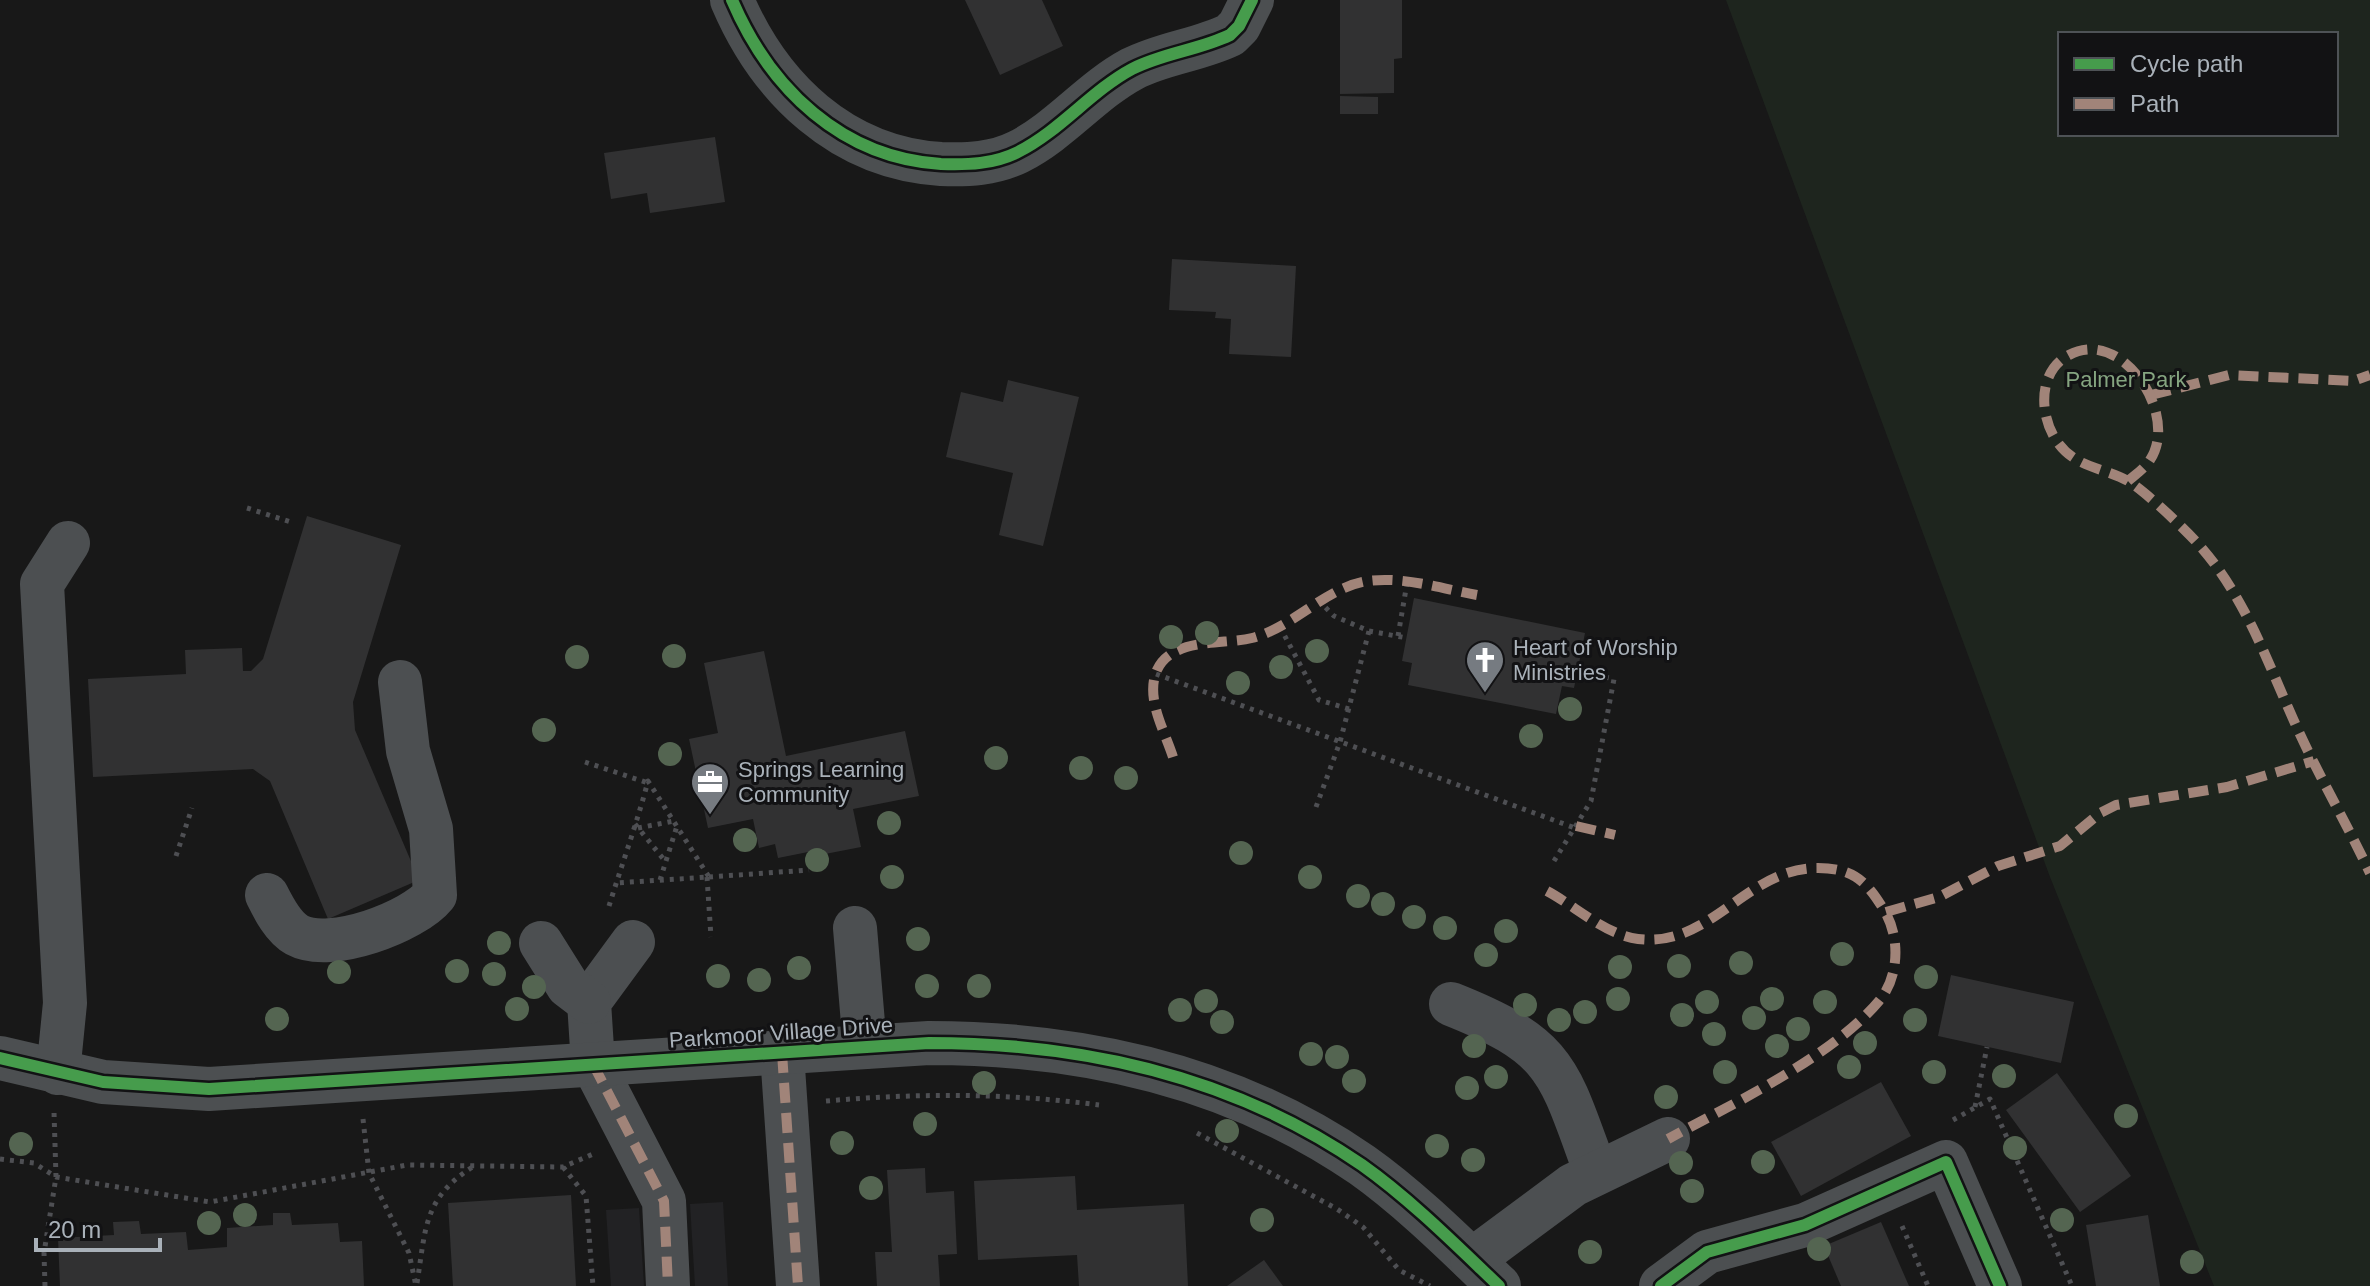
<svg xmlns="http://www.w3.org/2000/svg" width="2370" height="1286" viewBox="0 0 2370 1286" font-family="Helvetica,sans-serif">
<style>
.built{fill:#222224}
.green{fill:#1e251e;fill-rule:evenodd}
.building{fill:#313132}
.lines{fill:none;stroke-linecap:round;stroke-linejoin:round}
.path{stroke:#4e4f53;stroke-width:5;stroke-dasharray:4 6;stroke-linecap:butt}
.minor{stroke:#4c4f51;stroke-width:44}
.quiet{stroke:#a18479;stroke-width:10;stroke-dasharray:20 10;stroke-linecap:butt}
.cycleway-casing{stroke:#121214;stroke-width:17}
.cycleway{stroke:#469c4c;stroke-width:12}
.tree{fill:#546551}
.labels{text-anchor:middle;stroke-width:6;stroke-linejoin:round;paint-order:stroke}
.park-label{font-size:22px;fill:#85a480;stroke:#121214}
.poi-label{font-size:22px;fill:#a9b1b9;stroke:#121214;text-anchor:start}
.street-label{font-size:22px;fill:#a9b1b9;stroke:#121214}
</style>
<rect width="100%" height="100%" fill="#181818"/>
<!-- built -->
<g class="built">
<path d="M 723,1202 L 728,1286 L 695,1286 L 690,1204 Z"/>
<path d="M 639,1208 L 644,1286 L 611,1286 L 606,1210 Z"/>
</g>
<!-- green -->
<path class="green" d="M 1726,0 L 2370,0 L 2370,1286 L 2214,1286 L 2050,877 ZM 2060,34 L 2336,34 L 2336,134 L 2060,134 Z"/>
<!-- building -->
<g class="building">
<path d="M 965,0 L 1042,0 L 1063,46 L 1000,75 Z"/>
<path d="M 1340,0 L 1402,0 L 1402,58 L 1394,59 L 1394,93 L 1340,94 Z"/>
<path d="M 1340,96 L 1378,97 L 1378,114 L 1340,114 Z"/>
<path d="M 715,137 L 725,202 L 650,213 L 647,193 L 611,199 L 604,153 Z"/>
<path d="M 1172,259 L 1296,266 L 1291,357 L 1229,354 L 1231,319 L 1215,318 L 1216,312 L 1169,310 Z"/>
<path d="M 1008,380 L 1079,397 L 1043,546 L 999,535 L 1013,473 L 946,457 L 961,392 L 1003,402 Z"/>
<path d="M 307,516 L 401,545 L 353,702 L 355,730 L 419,880 L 328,919 L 270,781 L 253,769 L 93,777 L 88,679 L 186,674 L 185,650 L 242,648 L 243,671 L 251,671 L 263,659 Z"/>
<path d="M 1414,598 L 1585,633 L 1574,688 L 1562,686 L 1556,714 L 1408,685 L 1412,663 L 1402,661 Z"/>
<path d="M 764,651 L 786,756 L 905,731 L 919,796 L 853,809 L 861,847 L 825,854 L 823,849 L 778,858 L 775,844 L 759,848 L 753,819 L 708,828 L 689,739 L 718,733 L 704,663 Z"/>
<path d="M 1951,975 L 2074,1002 L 2061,1063 L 1938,1036 Z"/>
<path d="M 2057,1073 L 2131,1176 L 2080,1212 L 2006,1110 Z"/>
<path d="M 1881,1082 L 1911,1136 L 1801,1196 L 1771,1142 Z"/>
<path d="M 925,1168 L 926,1193 L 954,1191 L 957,1254 L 938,1255 L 940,1286 L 877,1286 L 875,1252 L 892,1252 L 887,1170 Z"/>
<path d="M 1075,1176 L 1077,1210 L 1184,1204 L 1188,1286 L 1079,1286 L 1077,1255 L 978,1260 L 974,1181 Z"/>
<path d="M 571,1195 L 576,1286 L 453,1286 L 448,1203 Z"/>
<path d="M 273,1213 L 290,1213 L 292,1225 L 338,1223 L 340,1242 L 362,1241 L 364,1286 L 60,1286 L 58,1238 L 114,1235 L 113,1222 L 139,1221 L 141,1234 L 186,1232 L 188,1250 L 227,1247 L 227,1228 L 273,1225 Z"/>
<path d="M 2148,1215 L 2160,1286 L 2096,1286 L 2086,1225 Z"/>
<path d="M 1881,1222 L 1909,1286 L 1841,1286 L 1824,1246 Z"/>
<path d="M 1264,1260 L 1283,1286 L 1227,1286 Z"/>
</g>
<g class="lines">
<!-- path -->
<g class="path">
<path d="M 247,508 L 294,523"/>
<path d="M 1280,627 L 1319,700 L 1349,709"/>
<path d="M 1369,631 L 1407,638"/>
<path d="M 1398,636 L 1407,583"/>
<path d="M 1156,674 L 1575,828"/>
<path d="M 585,762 L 648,783"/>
<path d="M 1316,807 L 1340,742 L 1369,631 L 1334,616 L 1321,603"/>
<path d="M 635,824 L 665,861"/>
<path d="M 638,828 L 674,821"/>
<path d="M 176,856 L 192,808"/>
<path d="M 1554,861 L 1591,801 L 1614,679 L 1577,671"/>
<path d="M 707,877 L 711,937"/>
<path d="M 709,877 L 809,870"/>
<path d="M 660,880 L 677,826"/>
<path d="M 609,906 C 622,864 637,823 648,781 L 709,877 L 616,883"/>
<path d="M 826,1101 C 918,1093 1007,1093 1099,1105"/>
<path d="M 1975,1107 L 1987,1047"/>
<path d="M 363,1119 L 369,1173 L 409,1253 L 416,1286"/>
<path d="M 1953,1120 L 1990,1099 L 2072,1286"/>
<path d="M 1197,1133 L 1337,1209 L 1363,1227 L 1399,1270 L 1430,1286"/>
<path d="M 0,1159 L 34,1163 L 56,1177 L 210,1202 L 407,1165 L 563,1167 L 593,1154"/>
<path d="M 563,1167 L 586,1196 L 593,1286"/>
<path d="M 1902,1226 L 1928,1286"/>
<path d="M 417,1283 C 426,1228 423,1198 474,1166"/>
<path d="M 45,1286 L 44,1253 L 56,1177 L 54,1112"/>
</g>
<!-- minor -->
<g class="minor">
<path d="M 732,0 C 770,89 842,158 941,164 C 968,165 994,164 1018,152 C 1060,131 1091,91 1132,69 C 1163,53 1199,50 1230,35 L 1239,26 L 1252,0"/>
<path d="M 267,895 C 274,909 283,927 297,935 C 330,953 413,922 435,895 L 431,829 L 408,751 L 400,682"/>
<path d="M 855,928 L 865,1047"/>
<path d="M 633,942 L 589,1002 L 593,1064 L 664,1201 L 668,1286"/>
<path d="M 541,943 L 568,986 L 589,1002"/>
<path d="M 1451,1004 C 1559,1047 1558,1070 1596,1173"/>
<path d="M 782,1053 L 798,1286"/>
<path d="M 0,1058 L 103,1082 L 209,1089 L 929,1043 C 1084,1043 1233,1076 1362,1165 C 1410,1199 1456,1245 1499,1286"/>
<path d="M 58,1073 L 65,1003 L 42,584 L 68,543"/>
<path d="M 1472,1260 L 1573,1185 L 1668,1139"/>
<path d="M 1661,1286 L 1707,1252 L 1805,1225 L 1946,1162 L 2000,1286"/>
</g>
<!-- quiet -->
<g class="quiet">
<path d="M 2151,395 L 2229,375 L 2353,381 L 2370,375"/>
<path d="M 2128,481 C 2135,475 2145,468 2150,460 C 2180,415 2122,326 2069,355 C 2038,371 2039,414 2056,440 C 2074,468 2103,467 2128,481 C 2145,491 2187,531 2200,546 C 2245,597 2267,661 2294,721 C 2317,773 2346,822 2370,873"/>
<path d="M 1173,757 C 1164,729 1145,698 1157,670 C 1172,637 1224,645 1252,638 C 1294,627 1326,587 1368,581 C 1403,576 1443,589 1477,595"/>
<path d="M 1576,826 L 1615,835"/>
<path d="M 1547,891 C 1575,906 1606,935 1638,939 C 1711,948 1746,868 1818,868 C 1854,868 1867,882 1884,910 C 1900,936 1900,976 1879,1001 C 1832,1057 1732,1104 1668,1139"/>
<path d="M 1886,912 L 1939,897 L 1998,866 L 2060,846 L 2100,813 L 2116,805 L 2227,787 L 2314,761"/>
<path d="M 782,1053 L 798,1286"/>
<path d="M 593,1064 L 664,1201 L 668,1286"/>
</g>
<defs>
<g id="cycleway">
<path d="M 732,0 C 770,89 842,158 941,164 C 968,165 994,164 1018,152 C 1060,131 1091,91 1132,69 C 1163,53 1199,50 1230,35 L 1239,26 L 1252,0"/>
<path d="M 0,1058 L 103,1082 L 209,1089 L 929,1043 C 1084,1043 1233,1076 1362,1165 C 1410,1199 1456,1245 1499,1286"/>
<path d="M 1661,1286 L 1707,1252 L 1805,1225 L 1946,1162 L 2000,1286"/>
</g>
</defs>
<!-- cycleway casing -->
<use href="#cycleway" class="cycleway-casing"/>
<!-- cycleway -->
<use href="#cycleway" class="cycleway"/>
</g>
<!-- trees -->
<g class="tree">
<circle cx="1207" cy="633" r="12"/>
<circle cx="1171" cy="637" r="12"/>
<circle cx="1317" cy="651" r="12"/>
<circle cx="674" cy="656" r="12"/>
<circle cx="577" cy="657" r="12"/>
<circle cx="1281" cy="667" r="12"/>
<circle cx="1238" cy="683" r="12"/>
<circle cx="1570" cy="709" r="12"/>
<circle cx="544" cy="730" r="12"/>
<circle cx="1531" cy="736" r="12"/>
<circle cx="670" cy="754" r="12"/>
<circle cx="996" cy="758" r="12"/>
<circle cx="1081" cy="768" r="12"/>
<circle cx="1126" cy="778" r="12"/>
<circle cx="889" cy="823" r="12"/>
<circle cx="745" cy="840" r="12"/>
<circle cx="1241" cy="853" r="12"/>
<circle cx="817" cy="860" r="12"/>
<circle cx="892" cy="877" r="12"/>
<circle cx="1310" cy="877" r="12"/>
<circle cx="1358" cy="896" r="12"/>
<circle cx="1383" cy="904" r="12"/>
<circle cx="1414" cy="917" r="12"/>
<circle cx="1445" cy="928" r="12"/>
<circle cx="1506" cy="931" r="12"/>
<circle cx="918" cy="939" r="12"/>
<circle cx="499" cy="943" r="12"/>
<circle cx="1842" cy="954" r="12"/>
<circle cx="1486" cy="955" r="12"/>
<circle cx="1741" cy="963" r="12"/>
<circle cx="1679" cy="966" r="12"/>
<circle cx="1620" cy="967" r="12"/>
<circle cx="799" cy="968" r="12"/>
<circle cx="457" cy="971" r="12"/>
<circle cx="339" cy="972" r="12"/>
<circle cx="494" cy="974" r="12"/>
<circle cx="718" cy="976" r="12"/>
<circle cx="1926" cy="977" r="12"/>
<circle cx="759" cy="980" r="12"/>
<circle cx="927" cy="986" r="12"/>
<circle cx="979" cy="986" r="12"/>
<circle cx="534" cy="987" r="12"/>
<circle cx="1618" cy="999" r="12"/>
<circle cx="1772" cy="999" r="12"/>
<circle cx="1206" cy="1001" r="12"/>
<circle cx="1707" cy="1002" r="12"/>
<circle cx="1825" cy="1002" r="12"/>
<circle cx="1525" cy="1005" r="12"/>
<circle cx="517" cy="1009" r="12"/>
<circle cx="1180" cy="1010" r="12"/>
<circle cx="1585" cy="1012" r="12"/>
<circle cx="1682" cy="1015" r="12"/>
<circle cx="1754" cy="1018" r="12"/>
<circle cx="277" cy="1019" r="12"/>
<circle cx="1559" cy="1020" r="12"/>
<circle cx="1915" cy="1020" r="12"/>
<circle cx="1222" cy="1022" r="12"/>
<circle cx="1798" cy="1029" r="12"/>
<circle cx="1714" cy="1034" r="12"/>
<circle cx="1865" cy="1043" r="12"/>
<circle cx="1474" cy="1046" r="12"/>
<circle cx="1777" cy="1046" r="12"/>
<circle cx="1311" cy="1054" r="12"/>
<circle cx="1337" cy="1057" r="12"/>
<circle cx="1849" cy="1067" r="12"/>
<circle cx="1725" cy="1072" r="12"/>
<circle cx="1934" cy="1072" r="12"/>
<circle cx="2004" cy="1076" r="12"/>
<circle cx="1496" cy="1077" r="12"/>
<circle cx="1354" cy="1081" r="12"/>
<circle cx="984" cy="1083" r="12"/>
<circle cx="1467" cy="1088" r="12"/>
<circle cx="1666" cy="1097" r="12"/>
<circle cx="2126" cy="1116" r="12"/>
<circle cx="925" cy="1124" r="12"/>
<circle cx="1227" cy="1131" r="12"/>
<circle cx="842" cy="1143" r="12"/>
<circle cx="21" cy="1144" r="12"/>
<circle cx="1437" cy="1146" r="12"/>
<circle cx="2015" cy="1148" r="12"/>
<circle cx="1473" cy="1160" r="12"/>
<circle cx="1763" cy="1162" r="12"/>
<circle cx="1681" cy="1163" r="12"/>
<circle cx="871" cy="1188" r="12"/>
<circle cx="1692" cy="1191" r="12"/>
<circle cx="245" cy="1215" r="12"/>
<circle cx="1262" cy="1220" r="12"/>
<circle cx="2062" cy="1220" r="12"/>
<circle cx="209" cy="1223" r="12"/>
<circle cx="1819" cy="1249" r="12"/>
<circle cx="1590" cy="1252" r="12"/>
<circle cx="2192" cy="1262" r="12"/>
</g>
<!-- icons -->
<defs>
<symbol id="church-pin" viewBox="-11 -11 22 30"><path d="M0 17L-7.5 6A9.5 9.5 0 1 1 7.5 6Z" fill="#767b81" stroke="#121214"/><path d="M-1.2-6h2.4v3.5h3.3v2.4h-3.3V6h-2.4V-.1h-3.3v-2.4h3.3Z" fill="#fff"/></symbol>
<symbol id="office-pin" viewBox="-11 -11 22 30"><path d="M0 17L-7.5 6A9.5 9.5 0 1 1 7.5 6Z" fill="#767b81" stroke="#121214"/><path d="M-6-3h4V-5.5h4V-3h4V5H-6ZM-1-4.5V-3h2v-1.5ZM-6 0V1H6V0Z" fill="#fff"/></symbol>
</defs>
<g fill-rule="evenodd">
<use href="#church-pin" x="1463" y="638" width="44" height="60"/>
<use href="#office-pin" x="688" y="760" width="44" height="60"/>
</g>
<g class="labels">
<!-- park labels -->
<g class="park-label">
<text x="2126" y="387">Palmer Park</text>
</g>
<!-- poi labels -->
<g class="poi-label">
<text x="1513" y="655">Heart of Worship<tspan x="1513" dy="25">Ministries</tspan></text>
<text x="738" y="777">Springs Learning<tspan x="738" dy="25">Community</tspan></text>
</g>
<!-- street labels -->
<g class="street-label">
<text transform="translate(781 1032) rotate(-4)" y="8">Parkmoor Village Drive</text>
</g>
</g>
<!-- legend -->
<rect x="2058" y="32" width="280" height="104" fill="#121214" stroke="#4e5256" stroke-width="2"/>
<rect x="2074" y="58" width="40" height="12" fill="#469c4c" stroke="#4e5256" stroke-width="2"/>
<text x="2130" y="72" font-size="24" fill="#a9b1b9">Cycle path</text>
<rect x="2074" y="98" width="40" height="12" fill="#a18479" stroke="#4e5256" stroke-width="2"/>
<text x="2130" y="112" font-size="24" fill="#a9b1b9">Path</text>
<!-- scale -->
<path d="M36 1238v12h124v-12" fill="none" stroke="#a9b1b9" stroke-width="4"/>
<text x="48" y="1238" font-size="24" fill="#a9b1b9" stroke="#121214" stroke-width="6" paint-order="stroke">20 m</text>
</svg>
